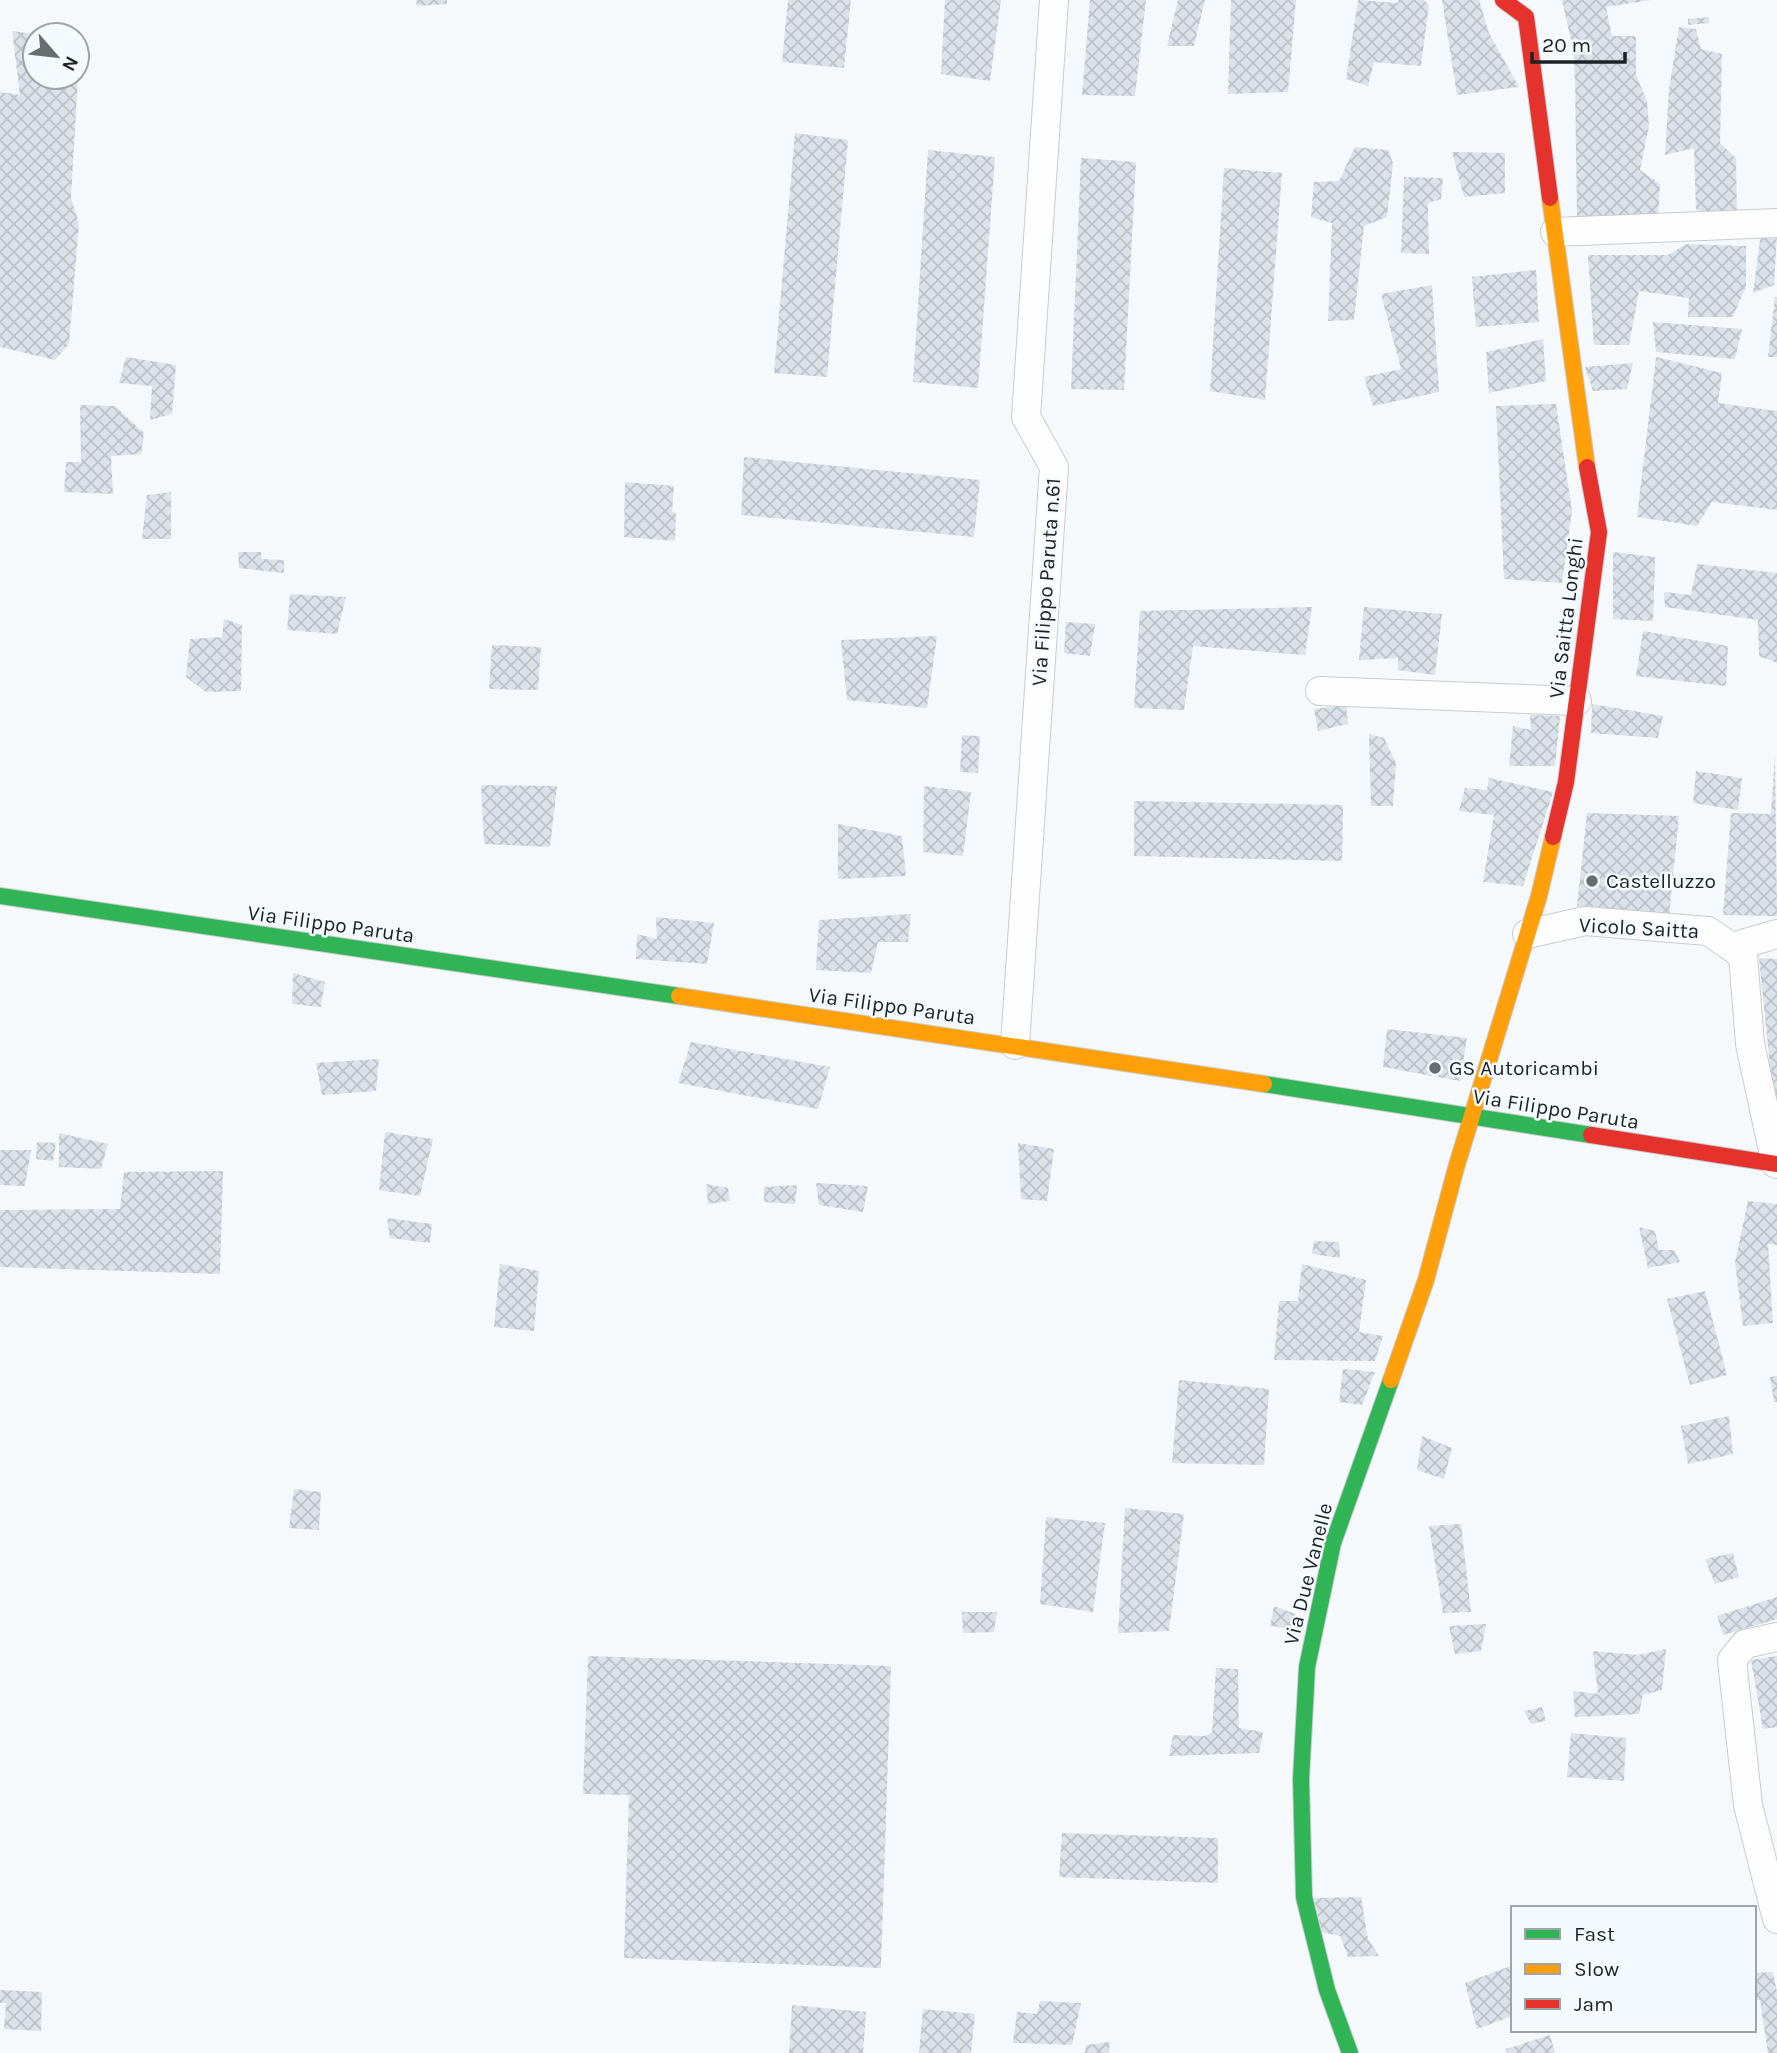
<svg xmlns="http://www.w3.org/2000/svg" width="1777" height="2053" viewBox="0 0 1777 2053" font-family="Karla,sans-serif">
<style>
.building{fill:url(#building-cross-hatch)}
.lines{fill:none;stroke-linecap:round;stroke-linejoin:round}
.street-casing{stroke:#c8cccf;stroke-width:30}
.fast-casing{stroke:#c8cccf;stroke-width:18}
.slow-casing{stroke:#c8cccf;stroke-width:18}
.jam-casing{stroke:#c8cccf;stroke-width:18}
.street{stroke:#fefeff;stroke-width:28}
.fast{stroke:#30b455;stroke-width:16}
.slow{stroke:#ff9f0a;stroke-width:16}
.jam{stroke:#e5322d;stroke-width:16}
.poi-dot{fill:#686d70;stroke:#f4fafe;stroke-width:2.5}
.labels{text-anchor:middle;stroke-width:5;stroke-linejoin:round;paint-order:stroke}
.street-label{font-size:21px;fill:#1c2225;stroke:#f4fafe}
.poi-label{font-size:21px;fill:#1c2225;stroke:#f4fafe;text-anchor:start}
</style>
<defs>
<pattern id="building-cross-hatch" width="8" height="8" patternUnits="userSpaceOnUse" patternTransform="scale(1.75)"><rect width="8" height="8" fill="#dbe2ea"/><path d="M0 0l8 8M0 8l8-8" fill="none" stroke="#bbc2c9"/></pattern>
</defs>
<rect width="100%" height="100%" fill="#f6f9fc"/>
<!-- building -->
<g class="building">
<path d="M 416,0 L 447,0 L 447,4 L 417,6 Z"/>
<path d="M 788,0 L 851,0 L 844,68 L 782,62 Z"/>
<path d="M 945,0 L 1001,0 L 990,81 L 941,74 Z"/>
<path d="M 1090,0 L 1146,0 L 1135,96 L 1082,95 Z"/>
<path d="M 1178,0 L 1205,0 L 1194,46 L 1167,46 Z"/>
<path d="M 1231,0 L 1296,0 L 1288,92 L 1228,94 Z"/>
<path d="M 1358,0 L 1397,3 L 1399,0 L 1424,0 L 1429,5 L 1421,66 L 1374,62 L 1368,86 L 1346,79 Z"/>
<path d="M 1442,0 L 1479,0 L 1489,33 L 1519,87 L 1457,95 Z"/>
<path d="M 1562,0 L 1651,0 L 1606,7 L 1612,36 L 1636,36 L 1636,75 L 1647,101 L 1649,126 L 1640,170 L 1660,184 L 1658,218 L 1577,219 L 1575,82 L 1573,49 Z"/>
<path d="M 1709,17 L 1709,23 L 1688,25 L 1688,19 Z"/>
<path d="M 1679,27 L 1696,29 L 1701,49 L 1722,54 L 1720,143 L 1736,158 L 1737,216 L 1696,210 L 1694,148 L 1665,155 L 1669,89 Z"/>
<path d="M 12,31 L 35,34 L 35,77 L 78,77 L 71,198 L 79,223 L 69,344 L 55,360 L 0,347 L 0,92 L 20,95 Z"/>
<path d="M 77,41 L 80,42 L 79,61 L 77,61 Z"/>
<path d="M 795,133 L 848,140 L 827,377 L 774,373 Z"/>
<path d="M 1355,147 L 1388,150 L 1393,163 L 1387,217 L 1364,226 L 1354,320 L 1328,321 L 1332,223 L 1311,217 L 1314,182 L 1339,181 Z"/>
<path d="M 928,150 L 995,157 L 978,388 L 913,382 Z"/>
<path d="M 1452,152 L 1505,153 L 1505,193 L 1464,197 Z"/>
<path d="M 1081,158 L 1136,162 L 1124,390 L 1071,389 Z"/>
<path d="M 1224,168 L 1282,173 L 1265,400 L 1210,391 Z"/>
<path d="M 1404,177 L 1443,178 L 1441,199 L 1428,203 L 1429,254 L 1401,253 Z"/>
<path d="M 1761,233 L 1777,234 L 1774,285 L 1753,293 Z"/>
<path d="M 1686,244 L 1746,246 L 1746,286 L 1733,317 L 1688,317 L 1689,298 L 1639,291 L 1629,345 L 1594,345 L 1588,255 L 1668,255 Z"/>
<path d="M 1536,270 L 1539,322 L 1476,327 L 1472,277 Z"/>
<path d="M 1432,285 L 1439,392 L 1373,406 L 1364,377 L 1401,369 L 1381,294 Z"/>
<path d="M 1775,297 L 1777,297 L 1777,357 L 1768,357 Z"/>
<path d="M 1653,322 L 1742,329 L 1735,359 L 1656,352 Z"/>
<path d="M 1543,339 L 1546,381 L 1489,393 L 1486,352 Z"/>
<path d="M 126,357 L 176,365 L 172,414 L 150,420 L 152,386 L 119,383 Z"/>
<path d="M 1656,357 L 1722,373 L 1718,403 L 1777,411 L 1777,510 L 1712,502 L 1697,526 L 1637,517 Z"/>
<path d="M 1633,363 L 1627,389 L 1593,391 L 1585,367 Z"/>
<path d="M 1556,404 L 1572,511 L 1562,583 L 1504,579 L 1496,406 Z"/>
<path d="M 80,405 L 115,406 L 144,433 L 141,454 L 111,456 L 113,494 L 64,492 L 66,462 L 81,462 Z"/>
<path d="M 744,457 L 980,480 L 974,537 L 741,515 Z"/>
<path d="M 625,482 L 674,486 L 672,512 L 676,513 L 675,541 L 624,537 Z"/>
<path d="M 171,492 L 171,539 L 142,539 L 147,495 Z"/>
<path d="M 238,552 L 261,552 L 261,559 L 284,560 L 284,573 L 239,568 Z"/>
<path d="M 1613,552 L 1655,557 L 1653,621 L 1613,619 Z"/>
<path d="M 1697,564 L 1777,573 L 1777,663 L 1759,656 L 1758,620 L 1665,607 L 1664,592 L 1691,595 Z"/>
<path d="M 290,594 L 346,597 L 337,634 L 287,630 Z"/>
<path d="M 1312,607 L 1305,655 L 1193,646 L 1184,710 L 1134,708 L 1140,611 Z"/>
<path d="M 1364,607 L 1442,614 L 1435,675 L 1398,670 L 1398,658 L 1359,660 Z"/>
<path d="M 224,619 L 242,625 L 241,691 L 206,692 L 186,677 L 190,639 L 222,637 Z"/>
<path d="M 1066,622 L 1095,624 L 1090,656 L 1064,653 Z"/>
<path d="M 1643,631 L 1728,646 L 1726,686 L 1636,676 Z"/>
<path d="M 937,636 L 927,708 L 847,700 L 841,640 Z"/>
<path d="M 492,645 L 541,647 L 538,690 L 489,689 Z"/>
<path d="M 1592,704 L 1663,716 L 1658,738 L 1591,733 Z"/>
<path d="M 1346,705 L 1348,724 L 1318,731 L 1314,709 Z"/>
<path d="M 1530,715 L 1560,716 L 1555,766 L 1509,766 L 1513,726 L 1531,730 Z"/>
<path d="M 1369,734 L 1384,738 L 1396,763 L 1393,806 L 1371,806 Z"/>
<path d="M 962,735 L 980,736 L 978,773 L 960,772 Z"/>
<path d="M 1775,755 L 1777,916 L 1723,915 L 1731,813 L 1771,814 Z"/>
<path d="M 1696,771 L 1742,778 L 1738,810 L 1693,803 Z"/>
<path d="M 1489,778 L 1553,792 L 1523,886 L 1483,882 L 1494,815 L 1459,811 L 1465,788 L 1487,790 Z"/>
<path d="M 481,785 L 557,786 L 550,847 L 484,844 Z"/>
<path d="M 924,786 L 971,792 L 963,856 L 923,852 Z"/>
<path d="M 1134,801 L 1343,805 L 1342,861 L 1134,856 Z"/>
<path d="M 1587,813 L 1679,816 L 1669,917 L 1577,906 Z"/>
<path d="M 838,824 L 902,836 L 906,876 L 838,879 Z"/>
<path d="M 911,914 L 908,942 L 878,942 L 871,973 L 816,970 L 819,920 Z"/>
<path d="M 656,917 L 714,923 L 707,964 L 636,959 L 637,934 L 657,939 Z"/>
<path d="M 1759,958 L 1777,959 L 1777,1115 L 1775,1115 Z"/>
<path d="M 293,973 L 325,982 L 321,1007 L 292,1004 Z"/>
<path d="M 1387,1029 L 1467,1038 L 1460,1081 L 1383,1067 Z"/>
<path d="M 691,1042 L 830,1067 L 818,1109 L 678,1083 Z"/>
<path d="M 379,1059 L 376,1091 L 322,1095 L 316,1063 Z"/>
<path d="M 385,1132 L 433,1139 L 420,1196 L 379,1190 Z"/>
<path d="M 59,1133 L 108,1144 L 101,1169 L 59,1167 Z"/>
<path d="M 37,1142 L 56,1143 L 53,1161 L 36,1159 Z"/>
<path d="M 1018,1143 L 1054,1149 L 1047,1201 L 1021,1199 Z"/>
<path d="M 0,1150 L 31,1150 L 25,1186 L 0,1185 Z"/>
<path d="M 223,1171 L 220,1274 L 0,1267 L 0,1210 L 120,1209 L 124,1172 Z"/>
<path d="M 816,1183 L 868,1186 L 863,1212 L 819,1205 Z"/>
<path d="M 706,1184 L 728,1188 L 730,1201 L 708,1204 Z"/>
<path d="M 797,1185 L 795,1204 L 764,1202 L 764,1187 Z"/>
<path d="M 1748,1201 L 1777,1204 L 1777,1245 L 1768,1244 L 1773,1323 L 1743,1326 L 1735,1262 Z"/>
<path d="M 387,1218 L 432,1224 L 430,1243 L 390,1238 Z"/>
<path d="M 1639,1227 L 1655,1231 L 1659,1250 L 1674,1250 L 1680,1262 L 1648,1268 Z"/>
<path d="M 1314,1241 L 1339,1242 L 1340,1258 L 1312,1254 Z"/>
<path d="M 500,1264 L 539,1271 L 534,1331 L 494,1327 Z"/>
<path d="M 1302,1264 L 1366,1280 L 1359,1332 L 1383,1336 L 1375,1361 L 1274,1360 L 1279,1301 L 1298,1301 Z"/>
<path d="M 1705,1291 L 1727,1375 L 1690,1385 L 1667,1299 Z"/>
<path d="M 1343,1369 L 1375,1372 L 1362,1405 L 1339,1402 Z"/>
<path d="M 1777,1376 L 1777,1402 L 1774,1402 L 1770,1377 Z"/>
<path d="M 1179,1380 L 1269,1389 L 1264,1465 L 1172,1463 Z"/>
<path d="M 1729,1416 L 1733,1454 L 1688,1464 L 1681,1426 Z"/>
<path d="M 1422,1436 L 1452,1448 L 1444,1479 L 1417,1470 Z"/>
<path d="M 294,1489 L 321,1492 L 319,1530 L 289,1528 Z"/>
<path d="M 1125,1508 L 1184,1514 L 1169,1631 L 1118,1633 Z"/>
<path d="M 1046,1517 L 1105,1523 L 1093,1612 L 1040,1604 Z"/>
<path d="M 1461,1524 L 1471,1612 L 1443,1613 L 1429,1526 Z"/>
<path d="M 1733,1553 L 1739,1577 L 1715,1584 L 1705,1559 Z"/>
<path d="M 1777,1597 L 1777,1619 L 1723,1635 L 1717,1616 Z"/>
<path d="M 1274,1606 L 1296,1614 L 1295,1629 L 1270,1626 Z"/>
<path d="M 962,1612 L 997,1612 L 994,1632 L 963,1633 Z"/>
<path d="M 1486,1624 L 1481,1651 L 1455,1654 L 1449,1626 Z"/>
<path d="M 1666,1649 L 1662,1690 L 1643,1695 L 1639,1714 L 1575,1717 L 1573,1691 L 1598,1694 L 1593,1651 L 1638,1655 Z"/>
<path d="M 588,1656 L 891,1666 L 881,1968 L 624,1958 L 629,1795 L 583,1794 Z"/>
<path d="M 1777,1656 L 1777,1727 L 1763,1729 L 1751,1660 Z"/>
<path d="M 1216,1668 L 1238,1669 L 1239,1728 L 1263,1732 L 1259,1753 L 1169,1756 L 1173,1735 L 1205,1736 L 1212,1732 Z"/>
<path d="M 1542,1707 L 1546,1721 L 1531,1724 L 1524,1711 Z"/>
<path d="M 1571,1733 L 1626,1738 L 1624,1781 L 1567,1777 Z"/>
<path d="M 1062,1833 L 1218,1838 L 1218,1883 L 1059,1877 Z"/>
<path d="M 1361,1897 L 1368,1939 L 1379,1956 L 1348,1957 L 1340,1936 L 1322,1932 L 1314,1898 Z"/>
<path d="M 1513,1965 L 1513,2016 L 1477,2029 L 1465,1983 Z"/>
<path d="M 1773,1972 L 1777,1992 L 1777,2053 L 1768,2053 L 1760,2000 L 1754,2000 L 1754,1973 Z"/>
<path d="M 0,1990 L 42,1992 L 41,2031 L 4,2029 L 6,2003 L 0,2003 Z"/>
<path d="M 1040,2001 L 1081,2003 L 1072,2045 L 1013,2043 L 1017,2012 L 1037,2014 Z"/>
<path d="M 792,2005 L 866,2012 L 863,2053 L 789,2053 Z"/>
<path d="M 923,2009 L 975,2014 L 971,2053 L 919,2053 Z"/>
<path d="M 1550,2035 L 1555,2053 L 1507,2053 L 1506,2049 Z"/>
<path d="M 1110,2042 L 1109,2053 L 1085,2053 L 1086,2045 Z"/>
</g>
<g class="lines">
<defs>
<g id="street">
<path d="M 1555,232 L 1777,223"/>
<path d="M 1320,691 L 1577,701"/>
<path d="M 1527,934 L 1585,921 L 1708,931 L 1743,955 L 1750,1044 L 1776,1164"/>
<path d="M 1732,947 L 1777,934"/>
<path d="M 1015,1045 L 1054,467 L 1026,417 L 1054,0"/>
<path d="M 1777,1637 L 1745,1644 L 1732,1660 L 1748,1805 L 1777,1919"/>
</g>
<g id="fast">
<path d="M 0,896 L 679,996"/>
<path d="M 1264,1084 L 1591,1135"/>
<path d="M 1350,2053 L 1327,1990 L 1304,1897 L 1301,1779 L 1307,1667 L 1333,1543 L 1391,1380"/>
</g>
<g id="slow">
<path d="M 1550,198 L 1587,467"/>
<path d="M 679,996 L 1264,1084"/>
<path d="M 1391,1380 L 1426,1280 L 1456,1168 L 1539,896 L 1553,837"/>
</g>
<g id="jam">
<path d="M 1503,0 L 1526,17 L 1550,198"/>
<path d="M 1553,837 L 1566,782 L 1599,532 L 1587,467"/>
<path d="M 1591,1135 L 1777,1164"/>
</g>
</defs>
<!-- street casing -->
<use href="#street" class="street-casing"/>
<!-- fast casing -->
<use href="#fast" class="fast-casing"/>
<!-- slow casing -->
<use href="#slow" class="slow-casing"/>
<!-- jam casing -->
<use href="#jam" class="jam-casing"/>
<!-- street -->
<use href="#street" class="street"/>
<!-- fast -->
<use href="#fast" class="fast"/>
<!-- slow -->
<use href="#slow" class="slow"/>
<!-- jam -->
<use href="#jam" class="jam"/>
</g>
<!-- markers -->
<g class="poi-dot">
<circle cx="1592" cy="881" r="7"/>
<circle cx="1435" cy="1068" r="7"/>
</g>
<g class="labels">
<!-- street labels -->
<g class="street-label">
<text transform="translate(1046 582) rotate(-86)" y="7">Via Filippo Paruta n.61</text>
<text transform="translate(1566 618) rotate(-83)" y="7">Via Saitta Longhi</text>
<text transform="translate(331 924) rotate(8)" y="7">Via Filippo Paruta</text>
<text transform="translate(1639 928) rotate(3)" y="7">Vicolo Saitta</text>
<text transform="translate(892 1006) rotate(8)" y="7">Via Filippo Paruta</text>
<text transform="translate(1556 1109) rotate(9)" y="7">Via Filippo Paruta</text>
<text transform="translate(1308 1574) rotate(-76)" y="7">Via Due Vanelle</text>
</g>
<!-- poi labels -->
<g class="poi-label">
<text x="1606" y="888">Castelluzzo</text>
<text x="1449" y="1075">GS Autoricambi</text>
</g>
</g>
<!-- legend -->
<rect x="1511" y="1906" width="245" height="126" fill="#f4fafe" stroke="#9ea4a7" stroke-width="2"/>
<rect x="1525" y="1929" width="35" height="10" fill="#30b455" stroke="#9ea4a7" stroke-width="2"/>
<text x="1574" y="1941" font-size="21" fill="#1c2225">Fast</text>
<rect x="1525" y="1964" width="35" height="10" fill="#ff9f0a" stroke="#9ea4a7" stroke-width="2"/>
<text x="1574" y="1976" font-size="21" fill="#1c2225">Slow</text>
<rect x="1525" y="1999" width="35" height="10" fill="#e5322d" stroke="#9ea4a7" stroke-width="2"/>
<text x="1574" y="2011" font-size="21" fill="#1c2225">Jam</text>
<!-- north arrow -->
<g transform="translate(56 56) rotate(118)"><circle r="33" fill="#f4fafe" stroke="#9ea4a7" stroke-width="2"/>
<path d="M0-5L12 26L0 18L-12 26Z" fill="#686d70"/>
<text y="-10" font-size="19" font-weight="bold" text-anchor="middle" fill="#1c2225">N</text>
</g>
<!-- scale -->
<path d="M1532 52v10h93v-10" fill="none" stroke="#1c2225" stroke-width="3.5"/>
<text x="1542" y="52" font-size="21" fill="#1c2225" stroke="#f4fafe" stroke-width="5" paint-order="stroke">20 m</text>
</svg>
